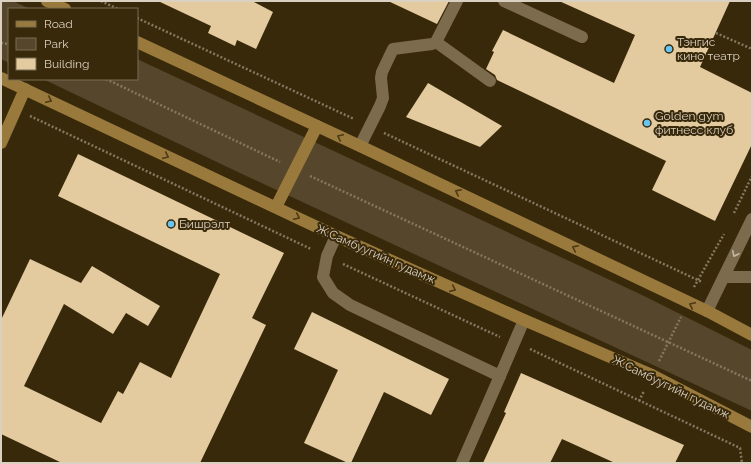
<svg xmlns="http://www.w3.org/2000/svg" width="753" height="464" viewBox="0 0 753 464" font-family="Raleway,sans-serif">
<style>
.green{fill:#55462c}
.building{fill:#e3ca9f}
.lines{fill:none;stroke-linecap:round;stroke-linejoin:round}
.path{stroke:#857861;stroke-width:2.5;stroke-dasharray:2 2;stroke-linecap:butt}
.minor{stroke:#7c6b4c;stroke-width:12}
.major{stroke:#9a7a3c;stroke-width:12}
.oneway{stroke:#4c3915}
.oneway2{stroke:#c3b8a4}
.poi-dot{fill:#68c4f0;stroke:#38290b;stroke-width:1.5}
.labels{text-anchor:middle;stroke-width:4;stroke-linejoin:round;paint-order:stroke}
.poi-label{font-size:12px;fill:#dbd1c1;stroke:#38290b;text-anchor:start}
.street-label{font-size:12px;fill:#dbd1c1;stroke:#38290b}
</style>
<rect width="100%" height="100%" fill="#38290b"/>
<!-- green -->
<g class="green">
<path d="M 1,1 L 13,1 L 30,9 L 9,9 L 9,63 L 1,59 Z"/>
<path d="M 137,59 L 642,295 L 752,350 L 752,411 L 242,174 L 43,79 L 137,79 Z"/>
</g>
<!-- building -->
<g class="building">
<path d="M 158,1 L 252,1 L 273,12 L 256,49 L 237,40 L 235,46 L 208,33 L 211,26 Z"/>
<path d="M 388,1 L 449,1 L 437,24 Z"/>
<path d="M 559,1 L 730,1 L 700,67 L 752,93 L 752,144 L 715,221 L 652,190 L 666,161 L 497,80 L 495,75 L 486,69 L 494,52 L 492,51 L 503,30 L 614,83 L 635,35 Z"/>
<path d="M 428,83 L 502,126 L 480,147 L 406,117 Z"/>
<path d="M 78,154 L 284,253 L 252,318 L 266,325 L 200,463 L 62,463 L 1,434 L 1,320 L 30,259 L 81,283 L 92,266 L 160,306 L 148,326 L 126,313 L 113,334 L 64,304 L 24,386 L 101,423 L 118,391 L 123,394 L 140,362 L 171,378 L 220,274 L 58,196 Z"/>
<path d="M 312,312 L 449,379 L 431,415 L 384,392 L 351,463 L 348,463 L 304,443 L 338,370 L 294,349 Z"/>
<path d="M 521,373 L 684,445 L 675,463 L 615,463 L 562,439 L 550,463 L 483,463 L 506,413 L 504,412 Z"/>
</g>
<g class="lines">
<!-- path -->
<g class="path">
<path d="M 101,1 L 118,9"/>
<path d="M 137,18 L 354,119"/>
<path d="M 716,33 L 752,49"/>
<path d="M 1,43 L 9,44"/>
<path d="M 106,79 L 280,162"/>
<path d="M 30,116 L 311,249"/>
<path d="M 384,133 L 702,282"/>
<path d="M 310,176 L 752,381"/>
<path d="M 734,213 L 752,176"/>
<path d="M 343,264 L 500,337"/>
<path d="M 694,287 L 724,234"/>
<path d="M 530,349 L 740,448 L 742,463"/>
<path d="M 659,361 L 681,317"/>
<path d="M 639,401 L 644,391"/>
</g>
<!-- minor -->
<g class="minor">
<path d="M 504,1 L 582,37"/>
<path d="M 436,42 L 490,81"/>
<path d="M 360,146 L 380,106 L 383,98 L 381,78 L 382,72 L 393,49 L 432,44 L 436,42 L 457,1"/>
<path d="M 336,236 L 327,256 L 323,277 L 333,293 L 350,305 L 500,376 L 524,320"/>
<path d="M 724,277 L 752,277"/>
<path d="M 707,311 L 752,219"/>
<path d="M 462,463 L 500,376"/>
</g>
<!-- major -->
<g class="major">
<path d="M 47,1 L 65,9"/>
<path d="M 137,42 L 360,146 L 707,311 L 752,335"/>
<path d="M 1,78 L 336,236 L 524,320 L 652,375 L 752,427"/>
<path d="M 1,143 L 25,89"/>
<path d="M 276,207 L 317,126"/>
</g>
</g>
<!-- one-way arrows -->
<defs><path id="oneway-chevron" d="M-2-3.5L2.5 0L-2 3.5" fill="none" stroke-width="1.6" stroke-linecap="round" stroke-linejoin="round"/></defs>
<g class="oneway">
<use href="#oneway-chevron" transform="translate(49 100) rotate(25)"/>
<use href="#oneway-chevron" transform="translate(340 137) rotate(-155)"/>
<use href="#oneway-chevron" transform="translate(166 156) rotate(25)"/>
<use href="#oneway-chevron" transform="translate(458 192) rotate(-154)"/>
<use href="#oneway-chevron" transform="translate(297 217) rotate(25)"/>
<use href="#oneway-chevron" transform="translate(575 248) rotate(-154)"/>
<use href="#oneway-chevron" transform="translate(453 289) rotate(24)"/>
<use href="#oneway-chevron" transform="translate(692 305) rotate(-155)"/>
</g>
<use class="oneway2" href="#oneway-chevron" transform="translate(735 254) rotate(116)"/>
<!-- markers -->
<g class="poi-dot">
<circle cx="669" cy="49" r="4"/>
<circle cx="647" cy="123" r="4"/>
<circle cx="171" cy="224" r="4"/>
</g>
<g class="labels">
<!-- poi labels -->
<g class="poi-label">
<text x="677" y="46">Тэнгис<tspan x="677" dy="14">кино театр</tspan></text>
<text x="655" y="120">Golden gym<tspan x="655" dy="14">фитнесс клуб</tspan></text>
<text x="179" y="228">Бишрэлт</text>
</g>
<!-- street labels -->
<g class="street-label">
<text transform="translate(376 254) rotate(24)" y="4">Ж.Самбуугийн гудамж</text>
<text transform="translate(671 387) rotate(26)" y="4">Ж.Самбуугийн гудамж</text>
</g>
</g>
<!-- border -->
<rect width="753" height="464" fill="none" stroke="#dbd1c1" stroke-width="4"/>
<!-- legend -->
<rect x="8" y="8" width="130" height="72" fill="#38290b" stroke="#796c54"/>
<rect x="16" y="21" width="20" height="6" fill="#9a7a3c" stroke="#796c54"/>
<text x="44" y="28" font-size="12" fill="#dbd1c1">Road</text>
<rect x="16" y="38" width="20" height="12" fill="#55462c" stroke="#796c54"/>
<text x="44" y="48" font-size="12" fill="#dbd1c1">Park</text>
<rect x="16" y="58" width="20" height="12" fill="#e3ca9f" stroke="#796c54"/>
<text x="44" y="68" font-size="12" fill="#dbd1c1">Building</text>
</svg>
